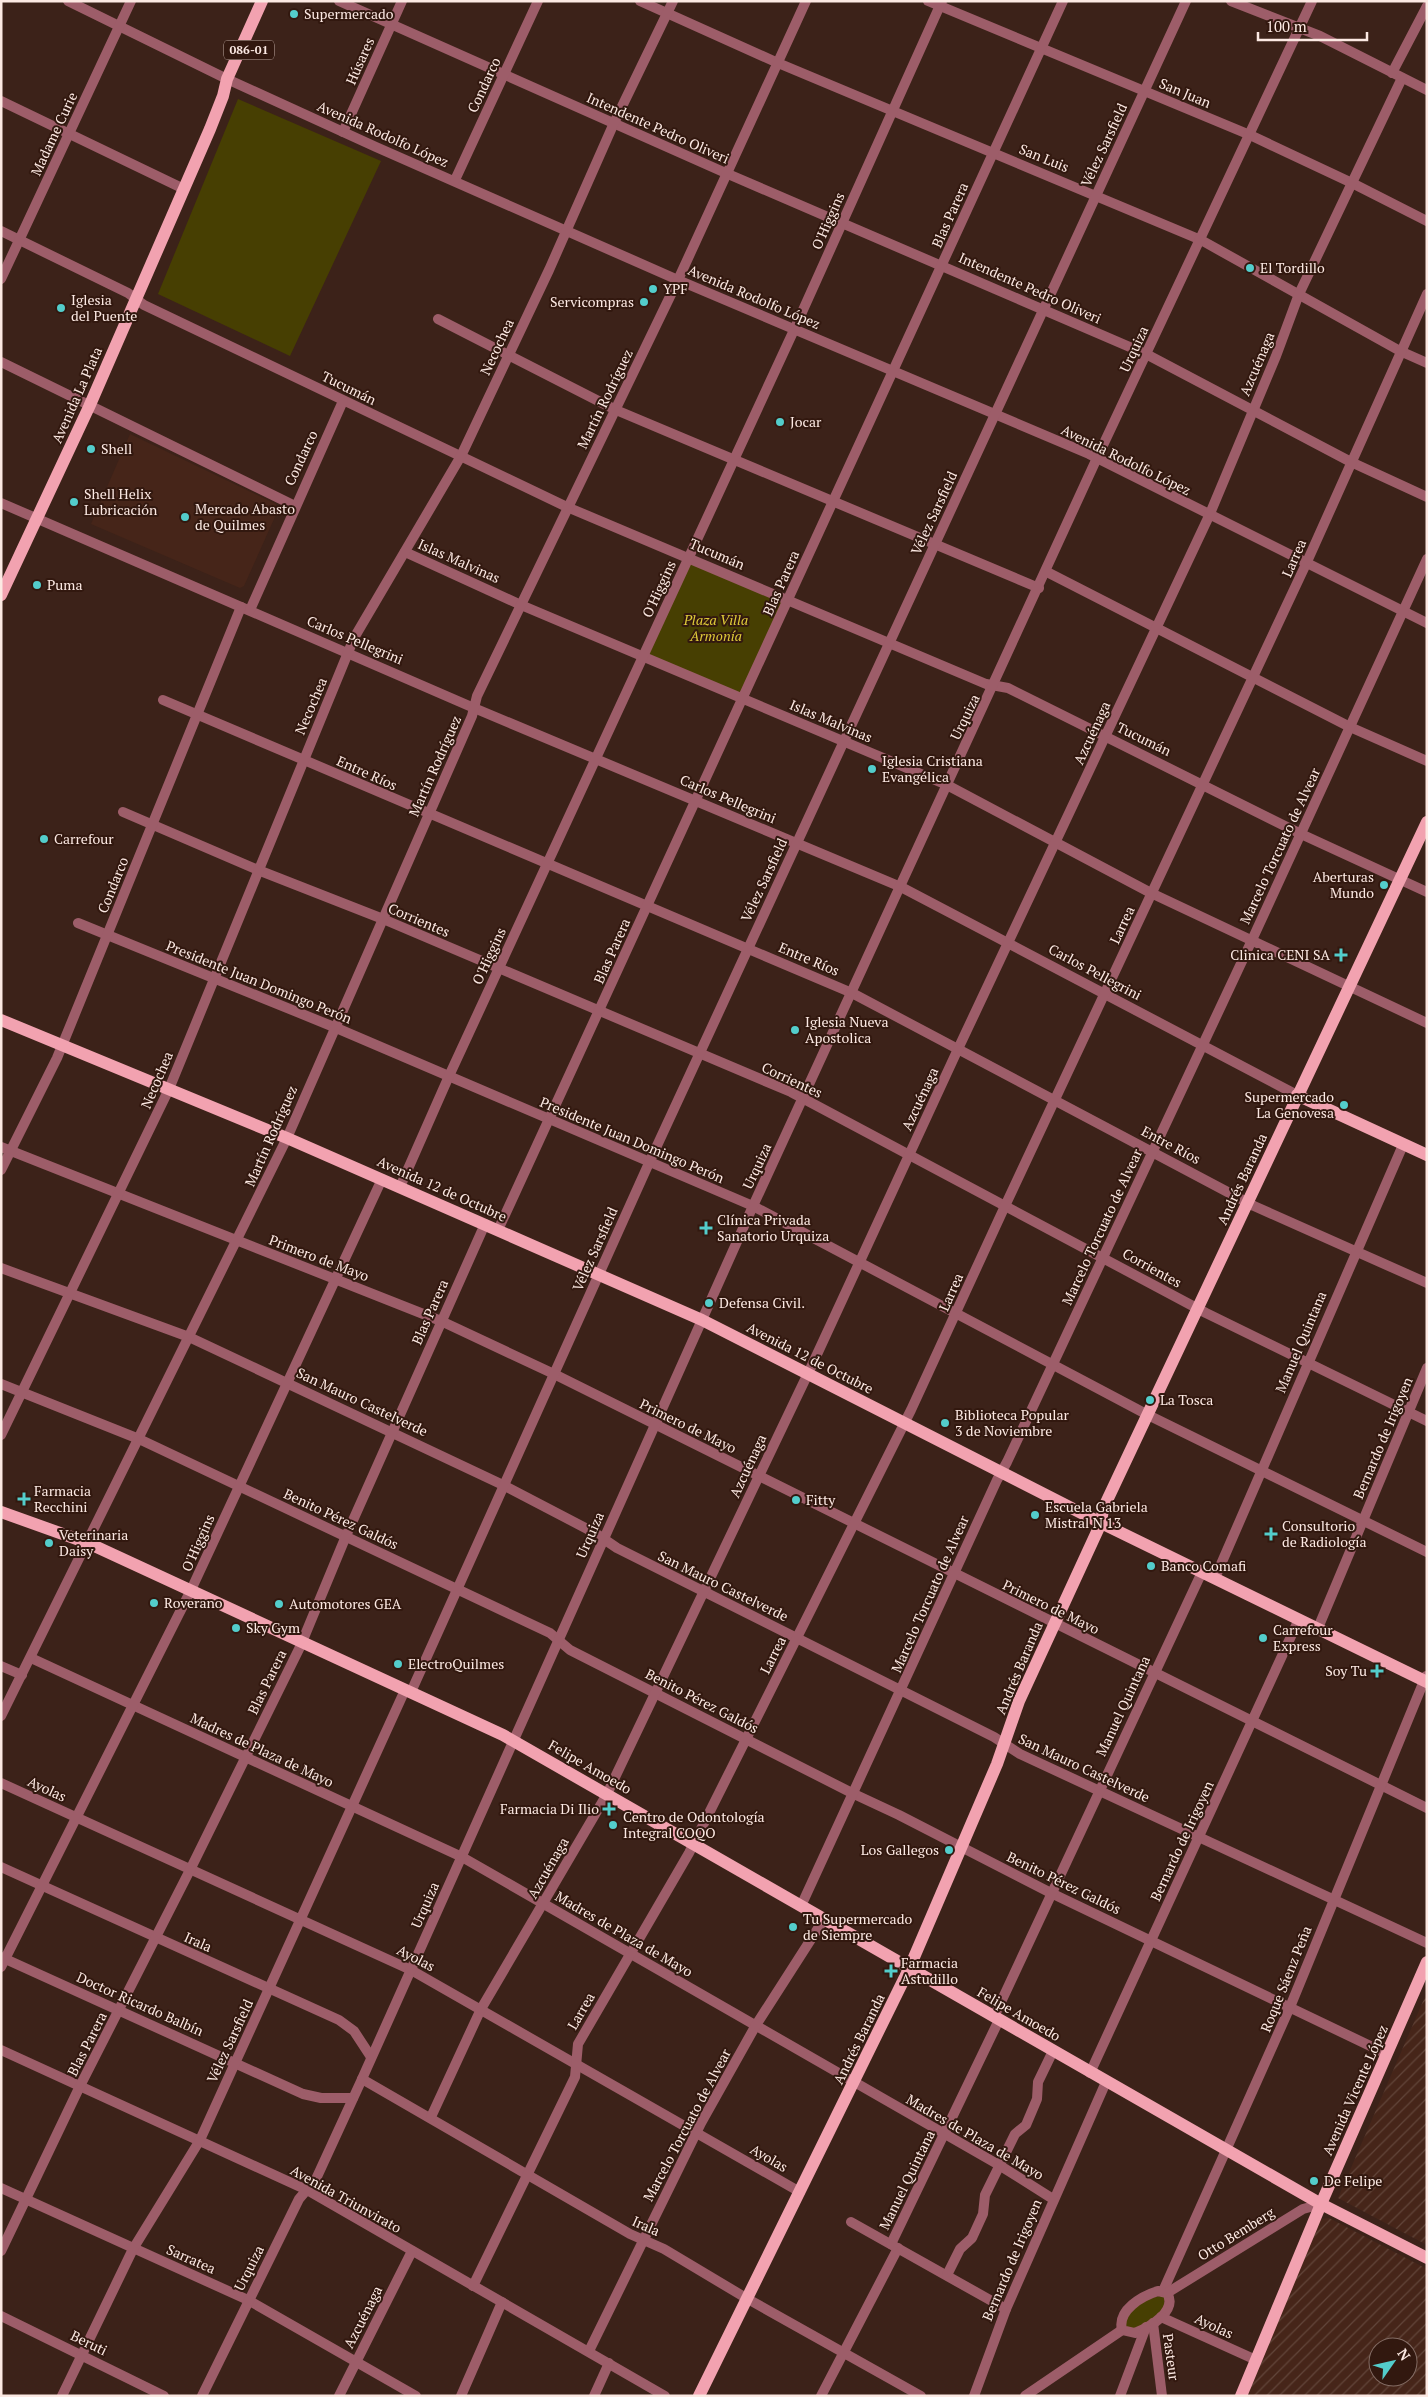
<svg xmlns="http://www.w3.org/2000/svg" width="1428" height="2397" viewBox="0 0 1428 2397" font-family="'PT Serif',serif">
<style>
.built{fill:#462519}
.industrial{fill:url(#industrial-furrows);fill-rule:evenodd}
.park{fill:#473f02}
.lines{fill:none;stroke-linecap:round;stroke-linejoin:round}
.minor{stroke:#9d5d69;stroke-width:10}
.major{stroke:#f2a2b0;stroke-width:12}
.poi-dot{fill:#53cdcb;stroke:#32180f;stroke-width:2}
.labels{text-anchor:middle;stroke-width:4;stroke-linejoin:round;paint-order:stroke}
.shield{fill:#32180f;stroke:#bfaaa3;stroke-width:1}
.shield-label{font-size:12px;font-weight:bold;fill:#fce9e3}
.poi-label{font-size:14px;fill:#fce9e3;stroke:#32180f;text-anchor:start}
.street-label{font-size:14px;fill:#fce9e3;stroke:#32180f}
.park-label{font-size:14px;font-style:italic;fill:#dfcb39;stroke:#32180f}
</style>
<defs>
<pattern id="industrial-furrows" width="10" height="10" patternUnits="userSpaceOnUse" patternTransform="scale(1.25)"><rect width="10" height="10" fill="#462519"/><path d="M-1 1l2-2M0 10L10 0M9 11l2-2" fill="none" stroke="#62453a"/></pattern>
</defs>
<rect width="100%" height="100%" fill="#3c2219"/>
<!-- built -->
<path class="built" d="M 130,434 L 276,504 L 278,510 L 244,586 L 240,588 L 91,524 Z"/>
<!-- industrial -->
<g class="industrial">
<path d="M 1427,1992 L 1427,2245 L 1338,2198 Z"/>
<path d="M 1329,2218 L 1427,2269 L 1427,2396 L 1246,2396 L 1321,2219 ZM 1378,2347 L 1408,2347 L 1408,2377 L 1378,2377 Z"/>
</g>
<!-- park -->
<g class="park">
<path d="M 238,99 L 381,161 L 290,356 L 158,294 Z"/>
<path d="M 689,557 L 789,600 L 742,698 L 643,656 Z"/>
<path d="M 1165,2295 L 1164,2310 L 1141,2328 L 1124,2328 C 1126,2307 1146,2298 1165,2295 Z"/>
</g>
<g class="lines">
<!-- minor -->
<g class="minor">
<path d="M 68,1 L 227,79 L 376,147 L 678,280 L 1089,454 L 1427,623"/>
<path d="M 339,1 L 728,174 L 1146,354 L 1351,462 L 1427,497"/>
<path d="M 640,1 L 778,63 L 1201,240 L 1400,351 L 1427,363"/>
<path d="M 928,1 L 1250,135 L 1352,183 L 1427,221"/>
<path d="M 1231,1 L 1320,36 L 1427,90"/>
<path d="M 1392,73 L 1427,6"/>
<path d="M 1,101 L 184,189"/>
<path d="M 343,132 L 402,1"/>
<path d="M 455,180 L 538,1"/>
<path d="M 1,231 L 128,293 L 144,305 L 567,507 L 986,684 L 1008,688 L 1301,834 L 1427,892"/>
<path d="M 1,279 L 131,1"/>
<path d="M 438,319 L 616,410 L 1039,588"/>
<path d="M 1,362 L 295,506"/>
<path d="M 1,503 L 474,708 L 901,887 L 1297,1095"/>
<path d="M 405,552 L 521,605 L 947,785 L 1151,893 L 1427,1023"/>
<path d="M 1047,572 L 1350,727 L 1427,761"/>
<path d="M 250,610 L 343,401"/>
<path d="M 163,700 L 852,993 L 1254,1206 L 1427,1283"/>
<path d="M 123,812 L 258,870 L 383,919 L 791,1092 L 1206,1313 L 1427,1421"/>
<path d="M 78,923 L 334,1027 L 753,1206 L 1148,1415 L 1427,1552"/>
<path d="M 1,1147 L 441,1321 L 554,1374 L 1427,1808"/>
<path d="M 1,1170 L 57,1058 L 241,607"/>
<path d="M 400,1187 L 449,1076 L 794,330 L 942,1"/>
<path d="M 498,1230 L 1063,1"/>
<path d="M 1,1268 L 189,1337 L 503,1485 L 595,1533 L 617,1548 L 994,1737 L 1020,1754 L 1427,1943"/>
<path d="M 1,1384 L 139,1439 L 550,1633 L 570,1650 L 854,1794 L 899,1815 L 1051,1893 L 1387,2054"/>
<path d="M 1,1435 L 169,1089 L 354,638 L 461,456 L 549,270 L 614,123 L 673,1"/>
<path d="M 1215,1578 L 1403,1145"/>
<path d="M 1318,1628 L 1427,1368"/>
<path d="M 31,1658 L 462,1857 L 999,2165 L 1053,2199"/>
<path d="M 1,1666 L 22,1675"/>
<path d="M 411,1692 L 649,1163 L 1186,1"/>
<path d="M 1,1716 L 287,1138 L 472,716 L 477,696 L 678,280 L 806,1"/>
<path d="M 1,1783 L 411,1970 L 800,2192"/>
<path d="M 1,1867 L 339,2020 L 354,2031 L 371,2057"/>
<path d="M 801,1906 L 997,1480 L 1007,1462 L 1252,940 L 1427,559"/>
<path d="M 1,1957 L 303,2094 L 321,2098 L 353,2098"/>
<path d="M 1,1967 L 191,1590 L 382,1179"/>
<path d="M 994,2017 L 1202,1572"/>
<path d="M 1,2050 L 307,2190 L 665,2396"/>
<path d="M 1090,2073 L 1299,1619"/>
<path d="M 362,2079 L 630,2234 L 664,2249 L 746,2298 L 921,2396"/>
<path d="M 431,2117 L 481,2009 L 607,1794 L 813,1363 L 958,1049 L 1209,516 L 1276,356 L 1299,294 L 1402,78"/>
<path d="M 1,2188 L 248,2300 L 416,2396"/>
<path d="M 851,2222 L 1006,2309"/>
<path d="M 891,2244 L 999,2020"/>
<path d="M 1,2251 L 80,2086 L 190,1870 L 300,1647 L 346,1536 L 485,1224"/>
<path d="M 947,2275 L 960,2249 L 972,2238 L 983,2214 L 985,2195 L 1015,2134 L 1026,2125 L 1037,2099 L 1038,2082 L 1053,2051"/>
<path d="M 473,2286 L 575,2077 L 578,2044 L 689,1853 L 911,1410 L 1005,1206 L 1306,564 L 1427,294"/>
<path d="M 1158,2291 L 1167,2293 C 1178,2311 1150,2327 1135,2333 L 1122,2330 C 1117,2310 1142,2296 1158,2291 Z"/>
<path d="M 1163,2291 L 1290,2007 L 1426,1676"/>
<path d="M 1167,2293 L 1303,2209 L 1321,2204"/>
<path d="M 1,2316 L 164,2396"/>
<path d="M 1161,2317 L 1256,2360"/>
<path d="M 1153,2323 L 1162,2396"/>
<path d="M 589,2351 L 701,2123 L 756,2025 L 824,1919"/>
<path d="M 62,2396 L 133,2249 L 200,2140 L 405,1690"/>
<path d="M 202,2396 L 299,2199 L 316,2179 L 362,2079 L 753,1206 L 1097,458 L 1312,1"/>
<path d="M 339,2396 L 412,2251"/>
<path d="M 461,2396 L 502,2302"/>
<path d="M 594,2396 L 609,2363"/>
<path d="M 821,2396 L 898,2248"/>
<path d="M 974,2396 L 1006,2309 L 1106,2082"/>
<path d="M 1025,2396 L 1122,2330"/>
<path d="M 1120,2396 L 1146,2327"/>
</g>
<!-- major -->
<g class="major">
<path d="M 1,595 L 89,407 L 210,129 L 223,96 L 227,79 L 262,1"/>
<path d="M 1,1020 L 287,1138 L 702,1320 L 1101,1523 L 1427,1682"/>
<path d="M 1297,1095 L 1427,1155"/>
<path d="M 1,1512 L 88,1543 L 503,1735 L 1321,2204 L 1427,2258"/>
<path d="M 699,2396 L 909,1969 L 997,1764 L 1019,1701 L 1101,1523 L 1103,1509 L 1427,822"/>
<path d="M 1241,2396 L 1321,2204 L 1427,1962"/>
</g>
</g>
<!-- markers -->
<g class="poi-dot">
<circle cx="294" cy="14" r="5"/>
<circle cx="1250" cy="268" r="5"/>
<circle cx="653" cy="289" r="5"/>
<circle cx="644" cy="302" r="5"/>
<circle cx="61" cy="308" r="5"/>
<circle cx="780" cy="422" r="5"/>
<circle cx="91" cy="449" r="5"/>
<circle cx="74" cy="502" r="5"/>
<circle cx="185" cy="517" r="5"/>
<circle cx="37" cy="585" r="5"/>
<circle cx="872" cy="769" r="5"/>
<circle cx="44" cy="839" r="5"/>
<circle cx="1384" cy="885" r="5"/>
<path d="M1338.5 947.5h5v5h5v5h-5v5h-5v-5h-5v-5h5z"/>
<circle cx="795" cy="1030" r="5"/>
<circle cx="1344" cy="1105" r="5"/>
<path d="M703.5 1220.5h5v5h5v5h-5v5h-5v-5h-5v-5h5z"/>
<circle cx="709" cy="1303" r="5"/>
<circle cx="1150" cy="1400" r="5"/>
<circle cx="945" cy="1423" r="5"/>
<path d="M21.5 1491.5h5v5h5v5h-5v5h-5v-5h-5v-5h5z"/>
<circle cx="796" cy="1500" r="5"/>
<circle cx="1035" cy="1515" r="5"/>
<path d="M1268.5 1526.5h5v5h5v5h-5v5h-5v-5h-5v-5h5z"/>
<circle cx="49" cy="1543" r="5"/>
<circle cx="1151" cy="1566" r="5"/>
<circle cx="154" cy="1603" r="5"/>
<circle cx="279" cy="1604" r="5"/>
<circle cx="236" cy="1628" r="5"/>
<circle cx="1263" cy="1638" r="5"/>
<circle cx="398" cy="1664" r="5"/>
<path d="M1374.5 1663.5h5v5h5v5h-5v5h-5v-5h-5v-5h5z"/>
<path d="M606.5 1801.5h5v5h5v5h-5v5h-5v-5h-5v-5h5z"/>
<circle cx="613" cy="1825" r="5"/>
<circle cx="949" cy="1850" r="5"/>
<circle cx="793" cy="1927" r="5"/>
<path d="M888.5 1963.5h5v5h5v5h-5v5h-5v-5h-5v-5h5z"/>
<circle cx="1314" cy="2181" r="5"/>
</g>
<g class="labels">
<!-- shield labels -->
<rect class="shield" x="224" y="40.5" width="50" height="19" rx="4"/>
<g class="shield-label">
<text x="249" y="54">086-01</text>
</g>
<!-- poi labels -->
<g class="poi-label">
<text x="304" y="19">Supermercado</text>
<text x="1260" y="273">El Tordillo</text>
<text x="663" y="294">YPF</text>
<text x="71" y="305">Iglesia<tspan x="71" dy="16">del Puente</tspan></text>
<text x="634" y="307" text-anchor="end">Servicompras</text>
<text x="790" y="427">Jocar</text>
<text x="101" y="454">Shell</text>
<text x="84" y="499">Shell Helix<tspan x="84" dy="16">Lubricación</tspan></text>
<text x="195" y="514">Mercado Abasto<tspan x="195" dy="16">de Quilmes</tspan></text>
<text x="47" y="590">Puma</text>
<text x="882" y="766">Iglesia Cristiana<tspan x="882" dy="16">Evangélica</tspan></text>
<text x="54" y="844">Carrefour</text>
<text x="1374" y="882" text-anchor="end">Aberturas<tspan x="1374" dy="16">Mundo</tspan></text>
<text x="1330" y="960" text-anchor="end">Clinica CENI SA</text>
<text x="805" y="1027">Iglesia Nueva<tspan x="805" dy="16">Apostolica</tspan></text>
<text x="1334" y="1102" text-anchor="end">Supermercado<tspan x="1334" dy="16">La Genovesa</tspan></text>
<text x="717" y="1225">Clínica Privada<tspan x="717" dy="16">Sanatorio Urquiza</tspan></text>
<text x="719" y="1308">Defensa Civil.</text>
<text x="1160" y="1405">La Tosca</text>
<text x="955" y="1420">Biblioteca Popular<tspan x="955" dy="16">3 de Noviembre</tspan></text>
<text x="34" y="1496">Farmacia<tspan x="34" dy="16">Recchini</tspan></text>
<text x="806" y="1505">Fitty</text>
<text x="1045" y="1512">Escuela Gabriela<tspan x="1045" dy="16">Mistral N 13</tspan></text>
<text x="1282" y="1531">Consultorio<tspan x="1282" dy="16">de Radiología</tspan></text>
<text x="59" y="1540">Veterinaria<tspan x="59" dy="16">Daisy</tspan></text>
<text x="1161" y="1571">Banco Comafi</text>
<text x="164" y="1608">Roverano</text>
<text x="289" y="1609">Automotores GEA</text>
<text x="246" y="1633">Sky Gym</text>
<text x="1273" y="1635">Carrefour<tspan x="1273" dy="16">Express</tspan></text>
<text x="408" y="1669">ElectroQuilmes</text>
<text x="1367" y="1676" text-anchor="end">Soy Tu</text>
<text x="599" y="1814" text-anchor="end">Farmacia Di Ilio</text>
<text x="623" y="1822">Centro de Odontología<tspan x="623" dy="16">Integral COQO</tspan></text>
<text x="939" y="1855" text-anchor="end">Los Gallegos</text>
<text x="803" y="1924">Tu Supermercado<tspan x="803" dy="16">de Siempre</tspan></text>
<text x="901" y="1968">Farmacia<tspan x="901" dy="16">Astudillo</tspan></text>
<text x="1324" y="2186">De Felipe</text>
</g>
<!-- street labels -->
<g class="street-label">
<text transform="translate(360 61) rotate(-66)" y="5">Húsares</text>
<text transform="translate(484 85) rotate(-65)" y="5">Condarco</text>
<text transform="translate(1185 93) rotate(23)" y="5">San Juan</text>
<text transform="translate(658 128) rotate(24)" y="5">Intendente Pedro Oliveri</text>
<text transform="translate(54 134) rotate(-65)" y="5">Madame Curie</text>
<text transform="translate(383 134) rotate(24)" y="5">Avenida Rodolfo López</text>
<text transform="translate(1104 145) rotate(-65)" y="5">Vélez Sarsfield</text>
<text transform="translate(1044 158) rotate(22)" y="5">San Luis</text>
<text transform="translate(950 215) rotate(-66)" y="5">Blas Parera</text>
<text transform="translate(828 221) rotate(-66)" y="5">O'Higgins</text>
<text transform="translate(1030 288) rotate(24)" y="5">Intendente Pedro Oliveri</text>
<text transform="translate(754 297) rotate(23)" y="5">Avenida Rodolfo López</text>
<text transform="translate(497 347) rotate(-65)" y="5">Necochea</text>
<text transform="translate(1134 349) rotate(-65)" y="5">Urquiza</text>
<text transform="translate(1257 364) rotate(-67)" y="5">Azcuénaga</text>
<text transform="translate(349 388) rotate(26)" y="5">Tucumán</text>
<text transform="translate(77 395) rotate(-66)" y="5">Avenida La Plata</text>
<text transform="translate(605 399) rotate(-64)" y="5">Martín Rodríguez</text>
<text transform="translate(301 458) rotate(-65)" y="5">Condarco</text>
<text transform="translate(1126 460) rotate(26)" y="5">Avenida Rodolfo López</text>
<text transform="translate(934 513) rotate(-65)" y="5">Vélez Sarsfield</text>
<text transform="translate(717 554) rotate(23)" y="5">Tucumán</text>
<text transform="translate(1294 558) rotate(-66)" y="5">Larrea</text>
<text transform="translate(459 561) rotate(24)" y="5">Islas Malvinas</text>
<text transform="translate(781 583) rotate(-66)" y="5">Blas Parera</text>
<text transform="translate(659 589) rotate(-65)" y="5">O'Higgins</text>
<text transform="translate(355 640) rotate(23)" y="5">Carlos Pellegrini</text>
<text transform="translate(311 706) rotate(-67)" y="5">Necochea</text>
<text transform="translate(965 717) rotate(-64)" y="5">Urquiza</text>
<text transform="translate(831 721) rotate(23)" y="5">Islas Malvinas</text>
<text transform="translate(1092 733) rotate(-65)" y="5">Azcuénaga</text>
<text transform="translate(1144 739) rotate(26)" y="5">Tucumán</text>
<text transform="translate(435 766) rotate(-66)" y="5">Martín Rodríguez</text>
<text transform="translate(367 773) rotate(24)" y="5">Entre Ríos</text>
<text transform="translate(728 799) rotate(23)" y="5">Carlos Pellegrini</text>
<text transform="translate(1280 846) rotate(-65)" y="5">Marcelo Torcuato de Alvear</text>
<text transform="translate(764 880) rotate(-65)" y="5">Vélez Sarsfield</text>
<text transform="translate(113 885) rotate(-68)" y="5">Condarco</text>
<text transform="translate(419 920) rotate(23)" y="5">Corrientes</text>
<text transform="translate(1122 925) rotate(-65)" y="5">Larrea</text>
<text transform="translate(612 951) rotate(-66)" y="5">Blas Parera</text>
<text transform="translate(489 956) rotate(-65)" y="5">O'Higgins</text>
<text transform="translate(809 959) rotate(23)" y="5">Entre Ríos</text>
<text transform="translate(1095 972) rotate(28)" y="5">Carlos Pellegrini</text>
<text transform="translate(259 982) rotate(22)" y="5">Presidente Juan Domingo Perón</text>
<text transform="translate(157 1080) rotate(-67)" y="5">Necochea</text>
<text transform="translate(792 1080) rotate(25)" y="5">Corrientes</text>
<text transform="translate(920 1099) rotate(-65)" y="5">Azcuénaga</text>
<text transform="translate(271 1136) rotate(-66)" y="5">Martín Rodríguez</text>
<text transform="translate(632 1140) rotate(23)" y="5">Presidente Juan Domingo Perón</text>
<text transform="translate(1171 1145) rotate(28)" y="5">Entre Ríos</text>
<text transform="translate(757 1166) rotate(-65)" y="5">Urquiza</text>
<text transform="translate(1242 1179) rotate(-65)" y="5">Andrés Baranda</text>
<text transform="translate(442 1189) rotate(24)" y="5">Avenida 12 de Octubre</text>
<text transform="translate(1102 1227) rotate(-65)" y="5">Marcelo Torcuato de Alvear</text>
<text transform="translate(595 1249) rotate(-66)" y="5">Vélez Sarsfield</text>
<text transform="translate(319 1258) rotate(21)" y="5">Primero de Mayo</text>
<text transform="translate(1152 1268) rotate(29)" y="5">Corrientes</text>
<text transform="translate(951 1292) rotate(-66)" y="5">Larrea</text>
<text transform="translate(430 1312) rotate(-66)" y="5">Blas Parera</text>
<text transform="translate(1301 1342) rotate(-67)" y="5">Manuel Quintana</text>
<text transform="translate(810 1358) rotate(27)" y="5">Avenida 12 de Octubre</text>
<text transform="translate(362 1402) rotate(25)" y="5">San Mauro Castelverde</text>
<text transform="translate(688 1426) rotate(26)" y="5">Primero de Mayo</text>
<text transform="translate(1383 1438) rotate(-67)" y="5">Bernardo de Irigoyen</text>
<text transform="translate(748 1466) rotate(-65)" y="5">Azcuénaga</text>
<text transform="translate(341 1519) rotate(25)" y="5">Benito Pérez Galdós</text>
<text transform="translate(590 1535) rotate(-66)" y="5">Urquiza</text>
<text transform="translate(198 1543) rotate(-66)" y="5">O'Higgins</text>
<text transform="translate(723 1586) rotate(26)" y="5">San Mauro Castelverde</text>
<text transform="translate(930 1594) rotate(-66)" y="5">Marcelo Torcuato de Alvear</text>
<text transform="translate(1051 1607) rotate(26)" y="5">Primero de Mayo</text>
<text transform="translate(773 1655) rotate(-63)" y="5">Larrea</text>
<text transform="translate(1019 1668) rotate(-67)" y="5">Andrés Baranda</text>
<text transform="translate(267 1682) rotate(-64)" y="5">Blas Parera</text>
<text transform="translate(702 1701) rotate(27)" y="5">Benito Pérez Galdós</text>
<text transform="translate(1123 1706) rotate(-65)" y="5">Manuel Quintana</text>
<text transform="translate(262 1750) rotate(25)" y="5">Madres de Plaza de Mayo</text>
<text transform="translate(590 1767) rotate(30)" y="5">Felipe Amoedo</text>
<text transform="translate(1084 1768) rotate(25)" y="5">San Mauro Castelverde</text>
<text transform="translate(47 1789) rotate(25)" y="5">Ayolas</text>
<text transform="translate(1182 1841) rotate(-65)" y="5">Bernardo de Irigoyen</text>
<text transform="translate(548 1868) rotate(-60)" y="5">Azcuénaga</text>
<text transform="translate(1064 1883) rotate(26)" y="5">Benito Pérez Galdós</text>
<text transform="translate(425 1905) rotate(-66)" y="5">Urquiza</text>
<text transform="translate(624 1934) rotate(30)" y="5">Madres de Plaza de Mayo</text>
<text transform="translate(198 1942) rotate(24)" y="5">Irala</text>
<text transform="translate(416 1958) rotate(27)" y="5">Ayolas</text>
<text transform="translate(1286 1979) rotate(-68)" y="5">Roque Sáenz Peña</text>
<text transform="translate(140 2004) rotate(24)" y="5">Doctor Ricardo Balbín</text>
<text transform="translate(581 2011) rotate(-60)" y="5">Larrea</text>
<text transform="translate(1019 2014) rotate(30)" y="5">Felipe Amoedo</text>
<text transform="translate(859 2039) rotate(-64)" y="5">Andrés Baranda</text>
<text transform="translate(230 2041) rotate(-65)" y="5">Vélez Sarsfield</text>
<text transform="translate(87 2044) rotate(-63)" y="5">Blas Parera</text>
<text transform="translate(1355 2090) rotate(-66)" y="5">Avenida Vicente López</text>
<text transform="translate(687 2125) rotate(-62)" y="5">Marcelo Torcuato de Alvear</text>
<text transform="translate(975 2137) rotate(30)" y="5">Madres de Plaza de Mayo</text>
<text transform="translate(769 2158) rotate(30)" y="5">Ayolas</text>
<text transform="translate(907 2180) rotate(-64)" y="5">Manuel Quintana</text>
<text transform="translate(346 2199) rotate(29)" y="5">Avenida Triunvirato</text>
<text transform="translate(646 2226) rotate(24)" y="5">Irala</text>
<text transform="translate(1236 2234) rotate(-32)" y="5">Otto Bemberg</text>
<text transform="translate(191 2259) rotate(24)" y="5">Sarratea</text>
<text transform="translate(1012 2260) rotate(-67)" y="5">Bernardo de Irigoyen</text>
<text transform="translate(249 2268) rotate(-63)" y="5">Urquiza</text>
<text transform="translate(363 2317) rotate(-63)" y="5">Azcuénaga</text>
<text transform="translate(1214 2326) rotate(25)" y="5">Ayolas</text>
<text transform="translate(89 2343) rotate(26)" y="5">Beruti</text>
<text transform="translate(1171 2357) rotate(82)" y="5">Pasteur</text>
</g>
<!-- park labels -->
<g class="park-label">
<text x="716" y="625">Plaza Villa<tspan x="716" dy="16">Armonía</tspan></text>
</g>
</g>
<!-- border -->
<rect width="1428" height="2397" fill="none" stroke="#fce9e3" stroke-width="5"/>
<!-- north arrow -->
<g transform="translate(1393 2362) rotate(56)"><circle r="24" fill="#32180f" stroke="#836c64"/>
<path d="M0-4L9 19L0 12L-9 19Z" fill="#53cdcb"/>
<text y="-8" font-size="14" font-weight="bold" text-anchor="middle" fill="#fce9e3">N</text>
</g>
<!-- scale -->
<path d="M1258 32v8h109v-8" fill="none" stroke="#fce9e3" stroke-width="2.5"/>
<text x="1266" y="32" font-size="15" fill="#fce9e3" stroke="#32180f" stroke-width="4" paint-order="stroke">100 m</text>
</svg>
